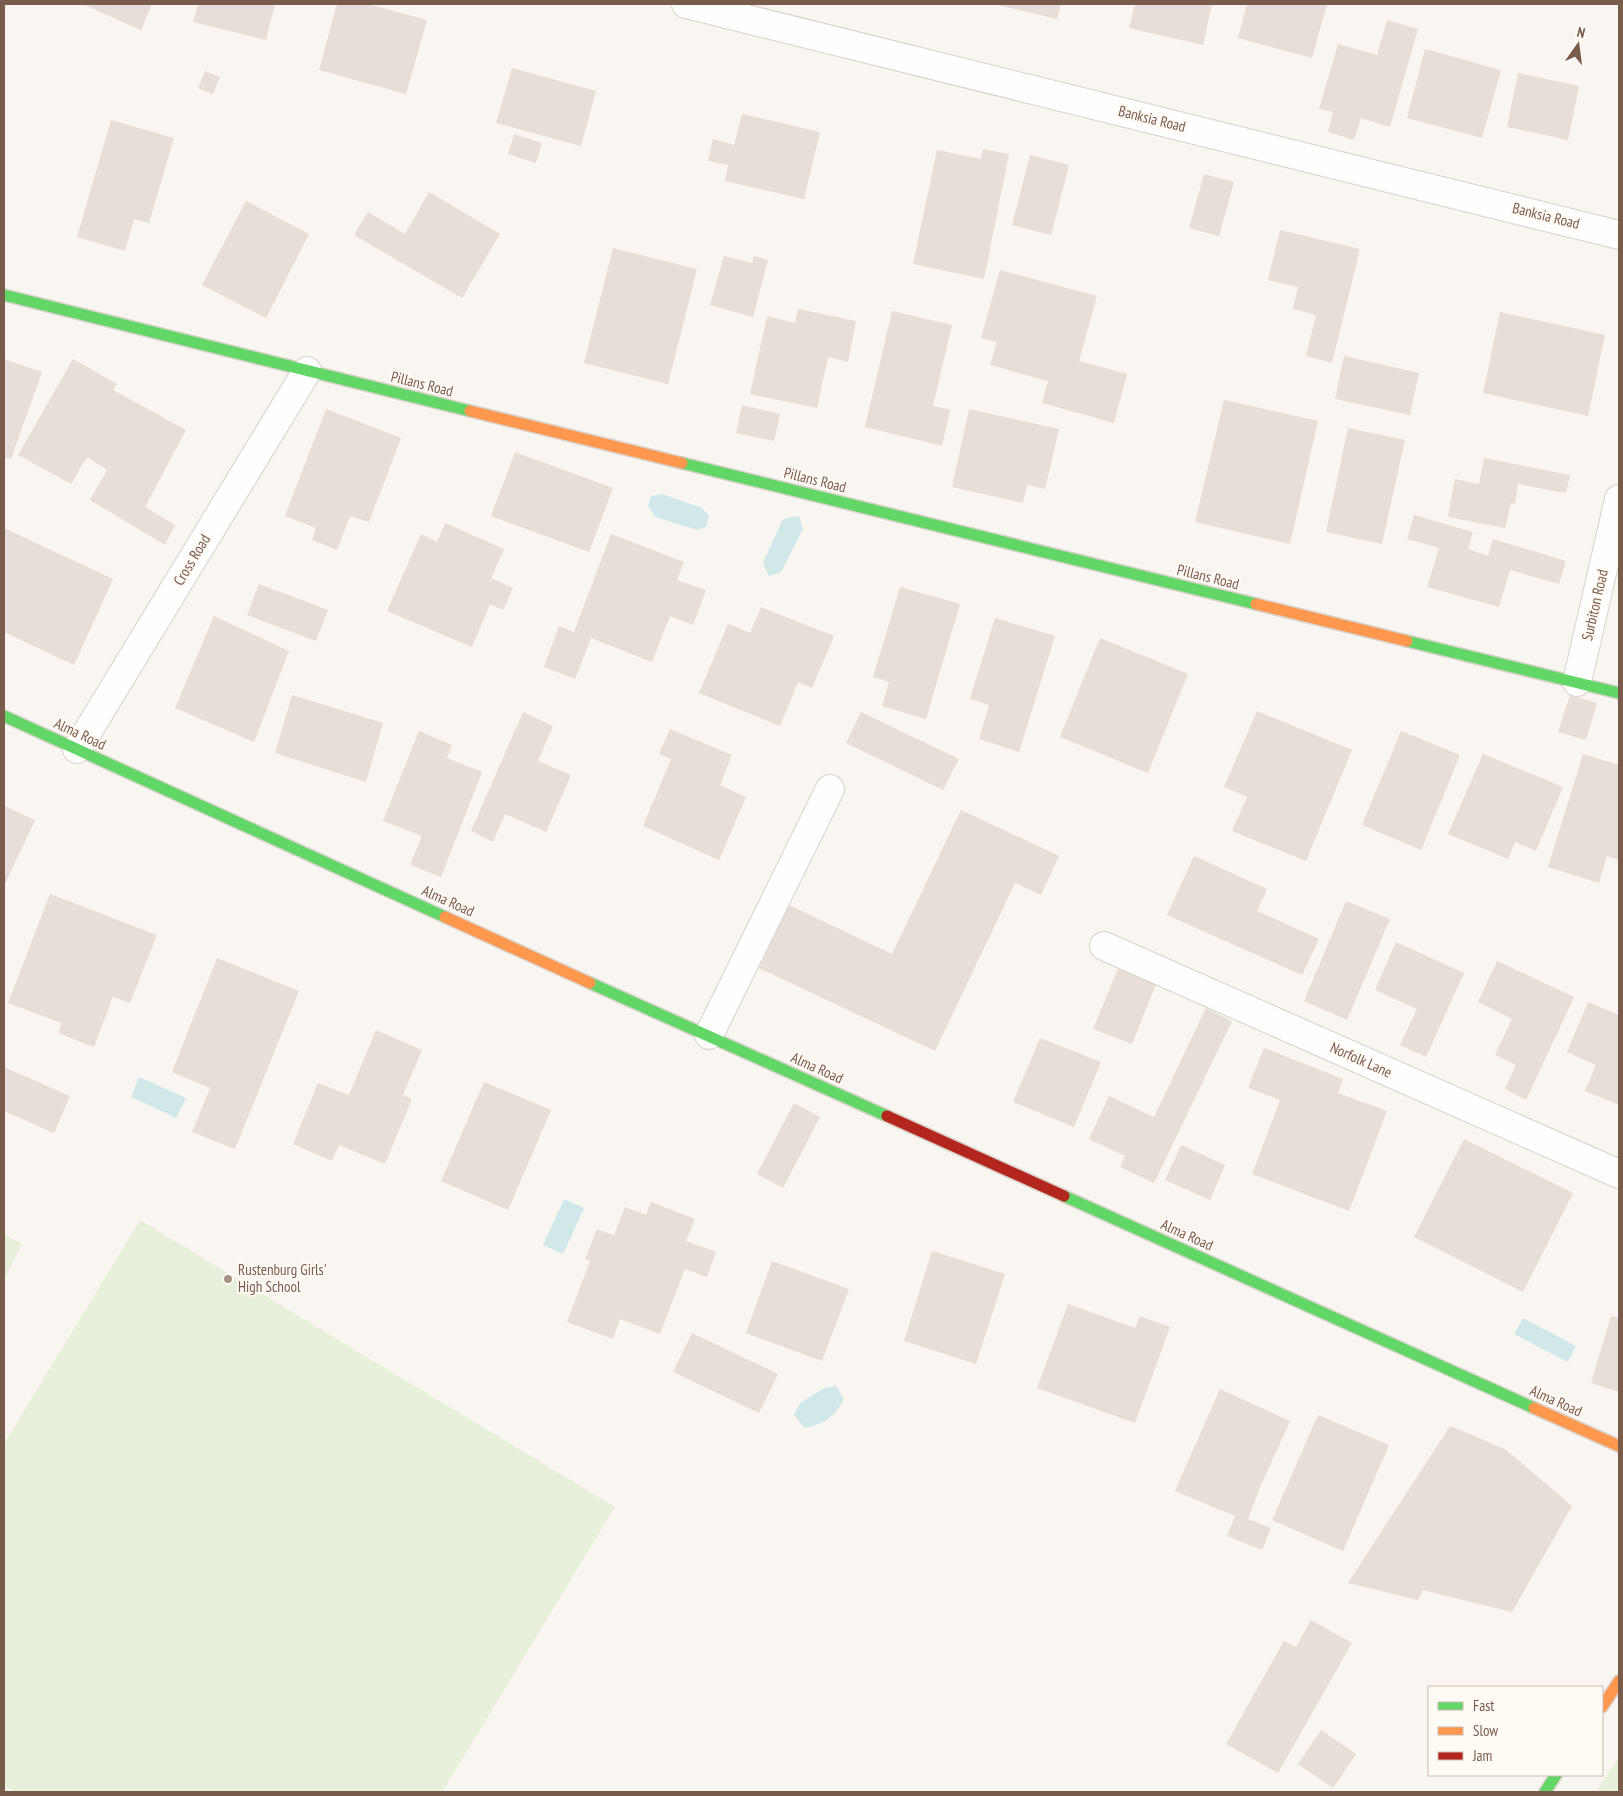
<svg xmlns="http://www.w3.org/2000/svg" width="1623" height="1796" viewBox="0 0 1623 1796" font-family="'PT Sans Narrow',sans-serif">
<style>
.green{fill:#e7f0db}
.water{fill:#d0e8ea}
.building{fill:#e6ded7}
.lines{fill:none;stroke-linecap:round;stroke-linejoin:round}
.street-casing{stroke:#d7d1cb;stroke-width:30}
.fast-casing{stroke:#d9d2cb;stroke-width:14}
.slow-casing{stroke:#d9d2cb;stroke-width:14}
.jam-casing{stroke:#d9d2cb;stroke-width:14}
.street{stroke:#fefefd;stroke-width:28}
.fast{stroke:#63d668;stroke-width:11}
.slow{stroke:#ff974d;stroke-width:11}
.jam{stroke:#b3261e;stroke-width:11}
.poi-dot{fill:#a69286;stroke:#fffaf3;stroke-width:2}
.labels{text-anchor:middle;stroke-width:4;stroke-linejoin:round;paint-order:stroke}
.street-label{font-size:15px;fill:#7a5c4d;stroke:#fffaf3}
.poi-label{font-size:15px;fill:#7a5c4d;stroke:#fffaf3;text-anchor:start}
</style>
<rect width="100%" height="100%" fill="#f9f5f0"/>
<!-- green -->
<g class="green">
<path d="M 140,1220 L 615,1507 L 442,1792 L 15,1792 L 4,1786 L 4,1444 Z"/>
<path d="M 4,1234 L 22,1244 L 4,1280 Z"/>
<path d="M 1619,1757 L 1619,1792 L 1596,1792 Z"/>
</g>
<!-- water -->
<g class="water">
<path d="M 662,494 L 702,508 L 709,516 L 706,527 L 697,530 L 655,517 L 648,505 L 651,496 Z"/>
<path d="M 799,516 L 803,529 L 781,572 L 769,576 L 763,563 L 783,519 Z"/>
<path d="M 139,1077 L 186,1098 L 176,1118 L 131,1097 Z"/>
<path d="M 564,1199 L 584,1208 L 563,1254 L 543,1245 Z"/>
<path d="M 1523,1318 L 1576,1346 L 1568,1362 L 1514,1334 Z"/>
<path d="M 836,1386 L 844,1399 C 835,1416 825,1424 805,1428 L 794,1415 L 800,1403 L 824,1388 Z"/>
</g>
<!-- building -->
<g class="building">
<path d="M 82,4 L 152,4 L 141,30 Z"/>
<path d="M 198,4 L 275,4 L 266,40 L 193,22 Z"/>
<path d="M 337,4 L 367,4 L 427,20 L 406,94 L 319,70 Z"/>
<path d="M 994,4 L 1061,4 L 1057,19 Z"/>
<path d="M 1135,4 L 1212,4 L 1203,45 L 1129,28 Z"/>
<path d="M 1247,4 L 1327,4 L 1312,58 L 1238,38 Z"/>
<path d="M 1387,20 L 1418,29 L 1390,127 L 1361,118 L 1354,140 L 1328,132 L 1333,112 L 1319,109 L 1338,44 L 1377,55 Z"/>
<path d="M 1425,49 L 1501,70 L 1482,138 L 1407,118 Z"/>
<path d="M 512,68 L 596,91 L 581,146 L 496,123 Z"/>
<path d="M 205,71 L 220,77 L 213,94 L 198,88 Z"/>
<path d="M 1518,73 L 1579,86 L 1568,140 L 1507,127 Z"/>
<path d="M 742,114 L 820,132 L 804,199 L 725,181 L 728,165 L 708,161 L 713,139 L 734,145 Z"/>
<path d="M 111,120 L 174,138 L 149,223 L 134,219 L 125,251 L 77,237 Z"/>
<path d="M 514,134 L 542,143 L 536,163 L 508,154 Z"/>
<path d="M 983,149 L 1009,154 L 984,279 L 913,264 L 937,150 L 981,159 Z"/>
<path d="M 1030,155 L 1069,165 L 1051,235 L 1012,225 Z"/>
<path d="M 1204,174 L 1234,182 L 1219,236 L 1189,228 Z"/>
<path d="M 429,192 L 500,234 L 462,298 L 354,235 L 368,212 L 405,234 Z"/>
<path d="M 246,201 L 309,234 L 266,318 L 202,285 Z"/>
<path d="M 1280,230 L 1360,249 L 1332,363 L 1306,356 L 1316,315 L 1293,309 L 1298,287 L 1268,280 Z"/>
<path d="M 613,248 L 697,269 L 668,384 L 584,363 Z"/>
<path d="M 724,256 L 752,263 L 754,256 L 768,260 L 753,317 L 710,305 Z"/>
<path d="M 1000,270 L 1097,296 L 1079,361 L 1127,374 L 1114,423 L 1042,403 L 1048,381 L 990,365 L 997,342 L 981,338 Z"/>
<path d="M 798,309 L 856,321 L 848,362 L 828,357 L 817,408 L 750,394 L 767,316 L 795,323 Z"/>
<path d="M 892,311 L 952,325 L 933,406 L 950,410 L 942,446 L 865,427 Z"/>
<path d="M 1500,312 L 1605,335 L 1588,416 L 1483,393 Z"/>
<path d="M 1344,356 L 1419,373 L 1410,415 L 1335,399 Z"/>
<path d="M 4,359 L 42,372 L 11,459 L 4,457 Z"/>
<path d="M 73,359 L 117,384 L 113,390 L 186,430 L 145,507 L 175,525 L 165,545 L 90,500 L 107,470 L 95,462 L 87,457 L 71,484 L 18,455 Z"/>
<path d="M 1224,400 L 1318,421 L 1290,544 L 1195,522 Z"/>
<path d="M 742,405 L 780,414 L 774,441 L 736,433 Z"/>
<path d="M 326,409 L 401,438 L 369,522 L 350,516 L 337,550 L 312,540 L 316,528 L 285,516 Z"/>
<path d="M 969,409 L 1059,429 L 1045,489 L 1027,485 L 1023,503 L 952,487 Z"/>
<path d="M 1348,428 L 1405,440 L 1382,544 L 1326,532 Z"/>
<path d="M 515,452 L 613,488 L 589,552 L 491,516 Z"/>
<path d="M 1484,458 L 1570,475 L 1566,493 L 1518,484 L 1515,504 L 1511,503 L 1505,528 L 1448,517 L 1455,479 L 1479,484 Z"/>
<path d="M 1414,515 L 1473,532 L 1468,549 L 1488,556 L 1493,539 L 1566,561 L 1559,584 L 1510,570 L 1499,607 L 1427,587 L 1439,548 L 1407,539 Z"/>
<path d="M 445,523 L 504,549 L 491,578 L 513,588 L 503,610 L 490,604 L 472,647 L 387,611 L 421,534 L 437,542 Z"/>
<path d="M 4,528 L 113,579 L 74,665 L 4,632 Z"/>
<path d="M 611,534 L 684,562 L 677,580 L 706,590 L 693,625 L 670,616 L 652,662 L 591,638 L 575,679 L 544,667 L 559,626 L 574,632 Z"/>
<path d="M 259,584 L 328,610 L 316,641 L 247,615 Z"/>
<path d="M 900,587 L 960,604 L 926,719 L 882,706 L 889,682 L 873,677 Z"/>
<path d="M 761,607 L 834,636 L 812,688 L 798,682 L 780,726 L 699,693 L 728,624 L 750,633 Z"/>
<path d="M 214,616 L 289,651 L 254,742 L 175,708 Z"/>
<path d="M 995,618 L 1055,636 L 1019,752 L 979,739 L 989,705 L 970,699 Z"/>
<path d="M 1100,638 L 1188,674 L 1148,773 L 1060,737 Z"/>
<path d="M 292,695 L 383,723 L 366,782 L 275,753 Z"/>
<path d="M 1570,695 L 1597,703 L 1586,740 L 1558,732 Z"/>
<path d="M 1257,711 L 1352,750 L 1306,861 L 1232,831 L 1247,797 L 1224,787 Z"/>
<path d="M 523,712 L 553,726 L 538,761 L 571,775 L 546,832 L 505,814 L 493,842 L 471,831 Z"/>
<path d="M 861,712 L 959,759 L 943,790 L 846,743 Z"/>
<path d="M 670,729 L 732,755 L 720,785 L 746,797 L 719,860 L 643,826 L 671,759 L 659,754 Z"/>
<path d="M 419,731 L 452,745 L 447,758 L 482,772 L 441,877 L 410,865 L 422,836 L 383,821 Z"/>
<path d="M 1401,731 L 1460,755 L 1421,850 L 1362,825 Z"/>
<path d="M 1483,754 L 1563,787 L 1536,851 L 1515,842 L 1508,859 L 1448,834 Z"/>
<path d="M 1583,754 L 1619,765 L 1619,860 L 1607,856 L 1599,883 L 1548,867 Z"/>
<path d="M 4,806 L 35,820 L 4,886 Z"/>
<path d="M 961,810 L 1059,856 L 1041,895 L 1015,883 L 935,1051 L 759,968 L 789,905 L 892,954 Z"/>
<path d="M 1194,856 L 1267,889 L 1257,911 L 1319,939 L 1302,975 L 1167,915 Z"/>
<path d="M 50,894 L 157,935 L 130,1003 L 113,997 L 94,1047 L 58,1033 L 62,1023 L 8,1003 Z"/>
<path d="M 1346,901 L 1390,919 L 1347,1020 L 1304,1001 Z"/>
<path d="M 1396,942 L 1464,973 L 1426,1057 L 1400,1045 L 1417,1009 L 1375,990 Z"/>
<path d="M 217,958 L 299,991 L 235,1149 L 192,1132 L 210,1088 L 172,1072 Z"/>
<path d="M 1497,961 L 1574,997 L 1526,1100 L 1505,1089 L 1516,1065 L 1495,1055 L 1512,1019 L 1478,1002 Z"/>
<path d="M 1118,969 L 1156,984 L 1132,1044 L 1093,1029 Z"/>
<path d="M 1588,1002 L 1619,1015 L 1619,1105 L 1585,1091 L 1596,1065 L 1567,1052 Z"/>
<path d="M 1206,1008 L 1232,1021 L 1154,1183 L 1120,1167 L 1125,1156 L 1089,1139 L 1109,1096 L 1154,1117 Z"/>
<path d="M 376,1030 L 422,1050 L 403,1095 L 412,1099 L 385,1164 L 339,1145 L 332,1161 L 293,1144 L 318,1083 L 349,1095 Z"/>
<path d="M 1040,1038 L 1101,1062 L 1074,1127 L 1013,1102 Z"/>
<path d="M 1264,1048 L 1343,1079 L 1338,1093 L 1387,1111 L 1349,1211 L 1252,1174 L 1280,1100 L 1248,1088 Z"/>
<path d="M 4,1067 L 70,1096 L 54,1133 L 4,1111 Z"/>
<path d="M 484,1082 L 551,1110 L 508,1210 L 441,1181 Z"/>
<path d="M 794,1103 L 820,1117 L 783,1188 L 757,1174 Z"/>
<path d="M 1464,1139 L 1573,1193 L 1523,1292 L 1414,1237 Z"/>
<path d="M 1181,1145 L 1225,1165 L 1210,1200 L 1165,1180 Z"/>
<path d="M 651,1202 L 695,1219 L 686,1241 L 716,1252 L 707,1277 L 685,1269 L 660,1334 L 620,1319 L 613,1339 L 567,1322 L 590,1261 L 585,1259 L 597,1229 L 614,1235 L 625,1207 L 646,1215 Z"/>
<path d="M 932,1251 L 1005,1274 L 976,1364 L 904,1341 Z"/>
<path d="M 772,1261 L 849,1289 L 822,1361 L 746,1333 Z"/>
<path d="M 1068,1304 L 1135,1328 L 1140,1316 L 1170,1327 L 1135,1423 L 1037,1388 Z"/>
<path d="M 1611,1316 L 1619,1318 L 1619,1392 L 1591,1383 Z"/>
<path d="M 692,1333 L 778,1374 L 759,1413 L 673,1372 Z"/>
<path d="M 1220,1389 L 1290,1421 L 1261,1485 L 1248,1519 L 1271,1528 L 1262,1550 L 1227,1536 L 1235,1516 L 1175,1491 Z"/>
<path d="M 1318,1415 L 1389,1445 L 1343,1551 L 1272,1520 Z"/>
<path d="M 1450,1426 L 1505,1449 L 1572,1506 L 1512,1612 L 1423,1590 L 1418,1600 L 1348,1583 Z"/>
<path d="M 1311,1620 L 1352,1643 L 1278,1773 L 1226,1744 L 1284,1641 L 1296,1647 Z"/>
<path d="M 1321,1730 L 1356,1754 L 1333,1788 L 1298,1764 Z"/>
</g>
<g class="lines">
<defs>
<g id="street">
<path d="M 686,4 L 1619,235"/>
<path d="M 1577,682 L 1619,499"/>
<path d="M 77,749 L 307,371"/>
<path d="M 1104,946 L 1619,1174"/>
<path d="M 709,1035 L 830,789"/>
</g>
<g id="fast">
<path d="M 4,295 L 470,411"/>
<path d="M 682,463 L 1256,604"/>
<path d="M 1407,641 L 1619,693"/>
<path d="M 4,716 L 445,917"/>
<path d="M 590,983 L 887,1116"/>
<path d="M 1064,1196 L 1534,1408"/>
<path d="M 1545,1792 L 1556,1775"/>
</g>
<g id="slow">
<path d="M 470,411 L 682,463"/>
<path d="M 1256,604 L 1407,641"/>
<path d="M 445,917 L 590,983"/>
<path d="M 1534,1408 L 1619,1446"/>
<path d="M 1602,1707 L 1619,1681"/>
</g>
<path id="jam" d="M 887,1116 L 1064,1196"/>
</defs>
<!-- street casing -->
<use href="#street" class="street-casing"/>
<!-- fast casing -->
<use href="#fast" class="fast-casing"/>
<!-- slow casing -->
<use href="#slow" class="slow-casing"/>
<!-- jam casing -->
<use href="#jam" class="jam-casing"/>
<!-- street -->
<use href="#street" class="street"/>
<!-- fast -->
<use href="#fast" class="fast"/>
<!-- slow -->
<use href="#slow" class="slow"/>
<!-- jam -->
<use href="#jam" class="jam"/>
</g>
<!-- markers -->
<circle class="poi-dot" cx="228" cy="1279" r="5"/>
<g class="labels">
<!-- street labels -->
<g class="street-label">
<text transform="translate(1152 119) rotate(14)" y="5">Banksia Road</text>
<text transform="translate(1546 216) rotate(14)" y="5">Banksia Road</text>
<text transform="translate(422 384) rotate(14)" y="5">Pillans Road</text>
<text transform="translate(815 480) rotate(14)" y="5">Pillans Road</text>
<text transform="translate(192 560) rotate(-59)" y="5">Cross Road</text>
<text transform="translate(1208 577) rotate(14)" y="5">Pillans Road</text>
<text transform="translate(1595 605) rotate(-77)" y="5">Surbiton Road</text>
<text transform="translate(80 734) rotate(25)" y="5">Alma Road</text>
<text transform="translate(448 901) rotate(24)" y="5">Alma Road</text>
<text transform="translate(1361 1060) rotate(24)" y="5">Norfolk Lane</text>
<text transform="translate(817 1068) rotate(24)" y="5">Alma Road</text>
<text transform="translate(1187 1235) rotate(24)" y="5">Alma Road</text>
<text transform="translate(1556 1401) rotate(24)" y="5">Alma Road</text>
</g>
<!-- poi labels -->
<g class="poi-label">
<text x="238" y="1275">Rustenburg Girls'<tspan x="238" dy="17">High School</tspan></text>
</g>
</g>
<!-- border -->
<rect width="1623" height="1796" fill="none" stroke="#7a5c4d" stroke-width="10"/>
<!-- legend -->
<rect x="1428" y="1686" width="175" height="90" fill="#fffaf3" stroke="#cabbb1"/>
<rect x="1438" y="1702" width="25" height="8" fill="#63d668" stroke="#cabbb1"/>
<text x="1473" y="1711" font-size="15" fill="#7a5c4d">Fast</text>
<rect x="1438" y="1727" width="25" height="8" fill="#ff974d" stroke="#cabbb1"/>
<text x="1473" y="1736" font-size="15" fill="#7a5c4d">Slow</text>
<rect x="1438" y="1752" width="25" height="8" fill="#b3261e" stroke="#cabbb1"/>
<text x="1473" y="1761" font-size="15" fill="#7a5c4d">Jam</text>
<!-- north arrow -->
<g transform="translate(1578 45) rotate(14)" stroke="#fffaf3" stroke-width="4" paint-order="stroke">
<path d="M0-4L9 19L0 12L-9 19Z" fill="#7a5c4d"/>
<text y="-8" font-size="14" font-weight="bold" text-anchor="middle" fill="#7a5c4d">N</text>
</g>
</svg>
